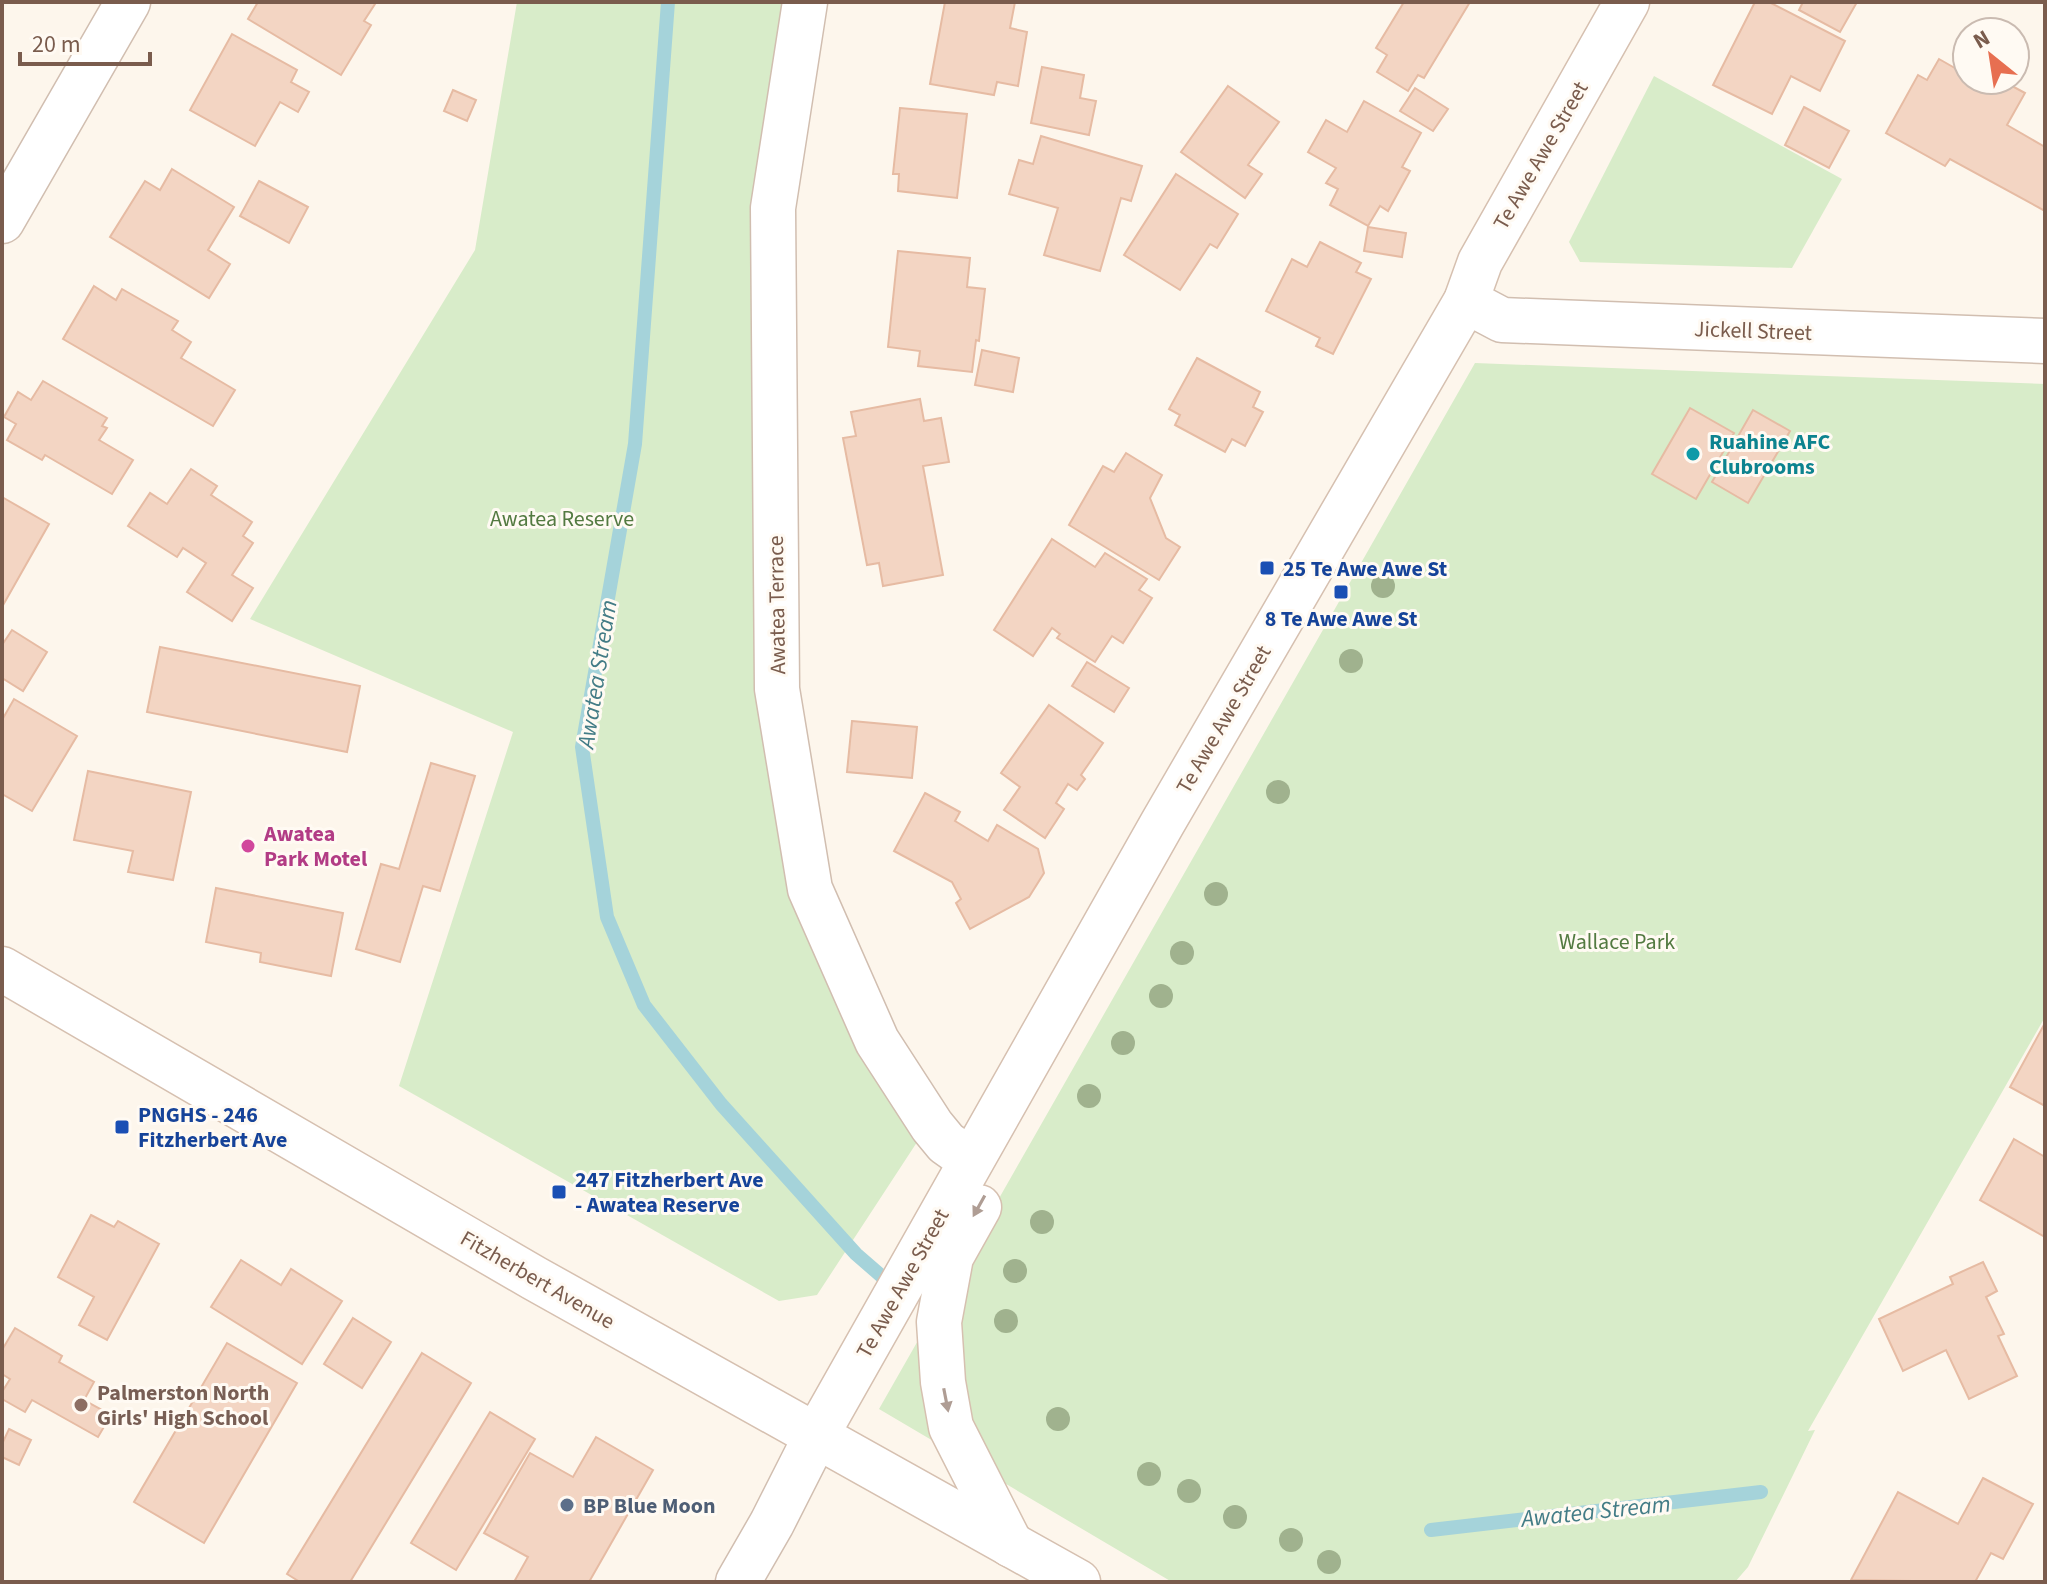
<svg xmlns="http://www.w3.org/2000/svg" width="2047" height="1584" viewBox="0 0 2047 1584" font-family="'Source Sans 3',sans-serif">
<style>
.green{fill:#d8ecc9}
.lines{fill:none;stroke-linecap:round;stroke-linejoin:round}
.stream{stroke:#a5d3da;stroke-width:14}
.building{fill:#f3d5c3;stroke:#e6bba3;stroke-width:2}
.minor-casing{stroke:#d1beb0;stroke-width:47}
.secondary-casing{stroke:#d6c0b0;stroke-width:47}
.minor{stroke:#fff;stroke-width:44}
.secondary{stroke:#fff;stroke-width:44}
.tree{fill:#a0b28e}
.oneway{fill:#af9d94}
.culture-dot{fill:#0f9aa8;stroke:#fffaf3;stroke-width:3}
.transit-dot{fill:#1a4fb4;stroke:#fffaf3;stroke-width:3}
.hotel-dot{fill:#d1479c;stroke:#fffaf3;stroke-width:3}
.education-dot{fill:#8d6e63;stroke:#fffaf3;stroke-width:3}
.service-dot{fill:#5c6f8a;stroke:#fffaf3;stroke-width:3}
.labels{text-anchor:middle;stroke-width:6;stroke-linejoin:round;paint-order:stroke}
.street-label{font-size:22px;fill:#7a5c4d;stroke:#fffaf3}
.culture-label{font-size:22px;font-weight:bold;fill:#0d838f;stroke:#fffaf3;text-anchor:start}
.park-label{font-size:22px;fill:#537a41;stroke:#fffaf3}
.transit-label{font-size:22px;font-weight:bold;fill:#164399;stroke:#fffaf3;text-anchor:start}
.hotel-label{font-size:22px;font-weight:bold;fill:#b23c85;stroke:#fffaf3;text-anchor:start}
.education-label{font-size:22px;font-weight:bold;fill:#785e54;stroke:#fffaf3;text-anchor:start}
.service-label{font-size:22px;font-weight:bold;fill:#4e5e75;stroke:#fffaf3;text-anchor:start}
.water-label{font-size:24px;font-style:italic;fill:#437c86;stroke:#fffaf3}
</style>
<rect width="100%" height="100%" fill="#fdf6ec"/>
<!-- green -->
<g class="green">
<path d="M 517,2 L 805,2 L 773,208 L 810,889 L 923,1133 L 817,1295 L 779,1301 L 399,1086 L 513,732 L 250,619 L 475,250 Z"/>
<path d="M 1654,76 L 1842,179 L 1792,268 L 1580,262 L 1569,242 Z"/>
<path d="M 1475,363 L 2045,384 L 2045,1017 L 1808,1431 L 1815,1430 L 1748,1567 L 1735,1582 L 1172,1582 L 879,1409 Z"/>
</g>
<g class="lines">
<!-- stream -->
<g class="stream">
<path d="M 668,2 L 635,444 L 582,747 L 607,917 L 644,1005 L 721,1104 L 856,1254 L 894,1287"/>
<path d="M 1431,1530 L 1761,1492"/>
</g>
</g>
<!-- building -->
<g class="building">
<path d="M 258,2 L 372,2 L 375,4 L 364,21 L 371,25 L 341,75 L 248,19 Z"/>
<path d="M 945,2 L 1015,2 L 1010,28 L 1027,32 L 1018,86 L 997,82 L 994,95 L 930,84 Z"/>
<path d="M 1404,2 L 1470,2 L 1424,78 L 1418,75 L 1408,91 L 1377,72 L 1387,55 L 1376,48 Z"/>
<path d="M 1755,2 L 1769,2 L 1845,41 L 1820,91 L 1791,76 L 1772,114 L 1713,85 Z"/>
<path d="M 1803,2 L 1857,2 L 1840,32 L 1799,10 Z"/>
<path d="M 232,34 L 297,70 L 291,82 L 309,92 L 298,112 L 280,102 L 255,146 L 190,110 Z"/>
<path d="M 1939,59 L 1967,75 L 1967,80 L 2001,80 L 2025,93 L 2007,125 L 2045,147 L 2045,211 L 1950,159 L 1945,166 L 1886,133 L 1918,75 L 1927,80 Z"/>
<path d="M 1042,67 L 1084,75 L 1080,98 L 1096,101 L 1089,135 L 1031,123 Z"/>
<path d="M 1228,86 L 1279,122 L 1248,165 L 1262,174 L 1245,198 L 1181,152 Z"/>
<path d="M 1415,88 L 1448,109 L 1433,131 L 1400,111 Z"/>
<path d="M 453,90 L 476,100 L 467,121 L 444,111 Z"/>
<path d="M 1364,101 L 1421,133 L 1402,167 L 1410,171 L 1388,211 L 1380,206 L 1368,226 L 1330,205 L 1338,189 L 1326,183 L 1336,168 L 1308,152 L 1326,120 L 1347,132 Z"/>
<path d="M 1804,107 L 1849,131 L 1829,168 L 1785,145 Z"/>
<path d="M 900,108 L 967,114 L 957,198 L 898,191 L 899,174 L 893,174 Z"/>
<path d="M 1041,136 L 1142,166 L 1131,201 L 1121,198 L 1100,271 L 1044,255 L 1058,208 L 1009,194 L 1019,160 L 1033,164 Z"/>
<path d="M 172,169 L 234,207 L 208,250 L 230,264 L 209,298 L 110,237 L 145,181 L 160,190 Z"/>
<path d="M 1176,174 L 1238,214 L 1217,248 L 1210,244 L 1180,290 L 1124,255 Z"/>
<path d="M 259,181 L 308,207 L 289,243 L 240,216 Z"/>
<path d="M 1368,227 L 1406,233 L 1402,257 L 1364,251 Z"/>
<path d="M 1320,242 L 1361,263 L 1356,272 L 1371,279 L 1333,354 L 1316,346 L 1320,338 L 1266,311 L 1292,259 L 1307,267 Z"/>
<path d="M 898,251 L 970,258 L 967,287 L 985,289 L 979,341 L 976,340 L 972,372 L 918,366 L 920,351 L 888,347 Z"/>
<path d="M 94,286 L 116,300 L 122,289 L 178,321 L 172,330 L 191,342 L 181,358 L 235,390 L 213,426 L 63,339 Z"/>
<path d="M 982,350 L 1019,358 L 1013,392 L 975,385 Z"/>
<path d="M 1197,358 L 1260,392 L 1253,407 L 1263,412 L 1245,446 L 1232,439 L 1225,452 L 1175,425 L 1180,415 L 1169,409 Z"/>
<path d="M 43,381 L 107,418 L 102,426 L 107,428 L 99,440 L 133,460 L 112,494 L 45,455 L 42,460 L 7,440 L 16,424 L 4,417 L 18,392 L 31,400 Z"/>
<path d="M 920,399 L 924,421 L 941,418 L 949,462 L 923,466 L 943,575 L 883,586 L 879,563 L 867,565 L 843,438 L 856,436 L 851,412 Z"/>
<path d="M 1690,408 L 1734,433 L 1696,499 L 1652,474 Z"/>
<path d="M 1753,410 L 1790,431 L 1748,503 L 1712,482 Z"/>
<path d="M 1126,453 L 1162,475 L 1150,498 L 1166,538 L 1180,547 L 1159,580 L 1069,525 L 1103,466 L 1114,472 Z"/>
<path d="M 191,469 L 217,486 L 211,495 L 252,522 L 243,536 L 253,543 L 232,575 L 253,588 L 232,621 L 187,592 L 206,563 L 183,548 L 177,557 L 128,526 L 150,493 L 167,504 Z"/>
<path d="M 2,497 L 49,524 L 2,607 Z"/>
<path d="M 1052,539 L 1095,567 L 1105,553 L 1147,579 L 1139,590 L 1152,598 L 1123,643 L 1112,636 L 1095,662 L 1057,638 L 1060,634 L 1052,628 L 1033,656 L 994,630 Z"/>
<path d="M 12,630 L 47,652 L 23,691 L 2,678 L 2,645 Z"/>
<path d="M 160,647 L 360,686 L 347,752 L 147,712 Z"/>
<path d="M 1087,662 L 1129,688 L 1114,712 L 1072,686 Z"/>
<path d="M 14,699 L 77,736 L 32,811 L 2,794 L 2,720 Z"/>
<path d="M 1049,705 L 1103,743 L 1081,775 L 1085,779 L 1077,790 L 1068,784 L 1056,803 L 1064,809 L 1045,838 L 1004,810 L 1020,787 L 1001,773 Z"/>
<path d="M 852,721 L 917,727 L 912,778 L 847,772 Z"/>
<path d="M 431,763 L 475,776 L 440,891 L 423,886 L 400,962 L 356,949 L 381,864 L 399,869 Z"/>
<path d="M 88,771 L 191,792 L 173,880 L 128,872 L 133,851 L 74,840 Z"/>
<path d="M 925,793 L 960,812 L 955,821 L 988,841 L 997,825 L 1038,849 L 1044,873 L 1029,897 L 970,929 L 956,903 L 961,899 L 952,882 L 894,851 Z"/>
<path d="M 216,888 L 343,913 L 331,976 L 260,962 L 261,953 L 206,942 Z"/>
<path d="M 2045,1023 L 2045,1106 L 2010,1087 Z"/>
<path d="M 2014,1139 L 2045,1157 L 2045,1237 L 1980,1200 Z"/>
<path d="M 91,1215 L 114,1227 L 118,1221 L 159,1244 L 107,1340 L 79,1325 L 94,1297 L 58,1277 Z"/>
<path d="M 241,1260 L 281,1285 L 291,1269 L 342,1301 L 302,1364 L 211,1307 Z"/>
<path d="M 1983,1262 L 1997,1291 L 1986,1297 L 2004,1334 L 1998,1336 L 2017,1376 L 1969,1399 L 1946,1350 L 1903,1371 L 1879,1319 L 1953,1284 L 1950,1277 Z"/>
<path d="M 353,1318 L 391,1342 L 362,1388 L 324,1364 Z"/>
<path d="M 15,1328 L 62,1356 L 59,1362 L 94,1382 L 84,1400 L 111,1415 L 98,1437 L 32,1400 L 25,1412 L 2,1399 L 2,1392 L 10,1379 L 2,1374 L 2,1350 Z"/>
<path d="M 227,1343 L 297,1383 L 204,1543 L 134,1502 Z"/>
<path d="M 422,1353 L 471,1383 L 350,1582 L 300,1582 L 287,1574 Z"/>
<path d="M 490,1412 L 535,1439 L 456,1570 L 411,1543 Z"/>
<path d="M 9,1429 L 31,1440 L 19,1465 L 2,1457 L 2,1444 Z"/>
<path d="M 596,1437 L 653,1470 L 589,1582 L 514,1582 L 528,1557 L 484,1533 L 530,1453 L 573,1477 Z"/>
<path d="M 1983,1478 L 2033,1504 L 2003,1559 L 1991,1553 L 1975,1582 L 1851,1580 L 1898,1492 L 1958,1524 Z"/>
</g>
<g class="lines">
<defs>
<g id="minor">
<path d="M 805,2 L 773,208 L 777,689 L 810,889 L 877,1041 L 932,1126 L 946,1143 L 970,1160"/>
<path d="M 2,221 L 128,2"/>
<path d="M 1466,301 L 1502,320 L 2045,341"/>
<path d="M 738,1582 L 772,1523 L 816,1436"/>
</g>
<g id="secondary">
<path d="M 2,969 L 534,1278 L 1078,1582"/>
<path d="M 979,1207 L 951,1257 L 939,1322 L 943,1382 L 951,1427 L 1011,1545"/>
<path d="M 816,1436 L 1162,824 L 1466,301 L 1480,262 L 1627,2"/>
</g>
</defs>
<!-- minor casing -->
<use href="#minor" class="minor-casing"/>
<!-- secondary casing -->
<use href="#secondary" class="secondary-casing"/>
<!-- minor -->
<use href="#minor" class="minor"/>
<!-- secondary -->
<use href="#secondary" class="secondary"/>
</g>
<!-- trees -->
<g class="tree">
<circle cx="1383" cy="586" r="12"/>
<circle cx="1351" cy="661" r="12"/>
<circle cx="1278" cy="792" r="12"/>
<circle cx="1216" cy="894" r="12"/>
<circle cx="1182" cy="953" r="12"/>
<circle cx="1161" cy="996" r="12"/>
<circle cx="1123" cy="1043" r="12"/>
<circle cx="1089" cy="1096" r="12"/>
<circle cx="1042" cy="1222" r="12"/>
<circle cx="1015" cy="1271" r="12"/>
<circle cx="1006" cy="1321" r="12"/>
<circle cx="1058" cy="1419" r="12"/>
<circle cx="1149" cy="1474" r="12"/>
<circle cx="1189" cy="1491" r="12"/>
<circle cx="1235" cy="1517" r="12"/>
<circle cx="1291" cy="1540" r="12"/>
<circle cx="1329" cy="1562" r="12"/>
</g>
<!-- one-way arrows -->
<defs><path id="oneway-solid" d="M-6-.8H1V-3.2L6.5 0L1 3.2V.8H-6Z" transform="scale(2)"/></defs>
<g class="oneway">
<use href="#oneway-solid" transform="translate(979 1206) rotate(119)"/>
<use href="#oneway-solid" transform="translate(946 1400) rotate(79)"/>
</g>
<!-- markers -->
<circle class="culture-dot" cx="1693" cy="454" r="8"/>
<g class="transit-dot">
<rect x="1259" y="560" width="16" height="16" rx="4"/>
<rect x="1333" y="584" width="16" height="16" rx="4"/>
<rect x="114" y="1119" width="16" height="16" rx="4"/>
<rect x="551" y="1184" width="16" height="16" rx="4"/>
</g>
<circle class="hotel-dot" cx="248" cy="846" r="8"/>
<circle class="education-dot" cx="81" cy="1405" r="8"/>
<circle class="service-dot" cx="567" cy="1505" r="8"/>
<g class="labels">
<!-- street labels -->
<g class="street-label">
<text transform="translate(1540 155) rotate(-60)" y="8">Te Awe Awe Street</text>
<text transform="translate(1753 330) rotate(2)" y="8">Jickell Street</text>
<text transform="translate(776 605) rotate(-91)" y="8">Awatea Terrace</text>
<text transform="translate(1223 719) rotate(-60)" y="8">Te Awe Awe Street</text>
<text transform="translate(538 1279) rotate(30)" y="8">Fitzherbert Avenue</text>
<text transform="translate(902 1283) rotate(-61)" y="8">Te Awe Awe Street</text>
</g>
<!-- culture labels -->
<g class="culture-label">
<text x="1709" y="449">Ruahine AFC<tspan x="1709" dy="25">Clubrooms</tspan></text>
</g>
<!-- park labels -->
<g class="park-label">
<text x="562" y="526">Awatea Reserve</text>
<text x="1617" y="949">Wallace Park</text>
</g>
<!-- transit labels -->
<g class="transit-label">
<text x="1283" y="576">25 Te Awe Awe St</text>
<text x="1341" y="626" text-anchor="middle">8 Te Awe Awe St</text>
<text x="138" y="1122">PNGHS - 246<tspan x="138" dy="25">Fitzherbert Ave</tspan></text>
<text x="575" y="1187">247 Fitzherbert Ave<tspan x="575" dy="25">- Awatea Reserve</tspan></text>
</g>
<!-- hotel labels -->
<g class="hotel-label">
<text x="264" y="841">Awatea<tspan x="264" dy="25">Park Motel</tspan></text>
</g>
<!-- education labels -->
<g class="education-label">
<text x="97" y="1400">Palmerston North<tspan x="97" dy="25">Girls' High School</tspan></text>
</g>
<!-- service labels -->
<g class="service-label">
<text x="583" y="1513">BP Blue Moon</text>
</g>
<!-- water labels -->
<g class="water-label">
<text transform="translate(597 674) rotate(-81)" y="8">Awatea Stream</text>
<text transform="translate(1596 1511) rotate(-6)" y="8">Awatea Stream</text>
</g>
</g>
<!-- border -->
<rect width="2047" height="1584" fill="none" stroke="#7a5c4d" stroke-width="8"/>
<!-- north arrow -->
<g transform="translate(1991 56) rotate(330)"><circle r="38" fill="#fffaf3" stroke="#cabbb1" stroke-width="2"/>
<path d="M0-6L14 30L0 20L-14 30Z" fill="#e76f51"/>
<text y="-12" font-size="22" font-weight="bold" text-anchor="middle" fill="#7a5c4d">N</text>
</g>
<!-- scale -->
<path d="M20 52v12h130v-12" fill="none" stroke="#7a5c4d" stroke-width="4"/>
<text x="32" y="52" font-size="24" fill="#7a5c4d" stroke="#fffaf3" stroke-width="6" paint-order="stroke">20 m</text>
</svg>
